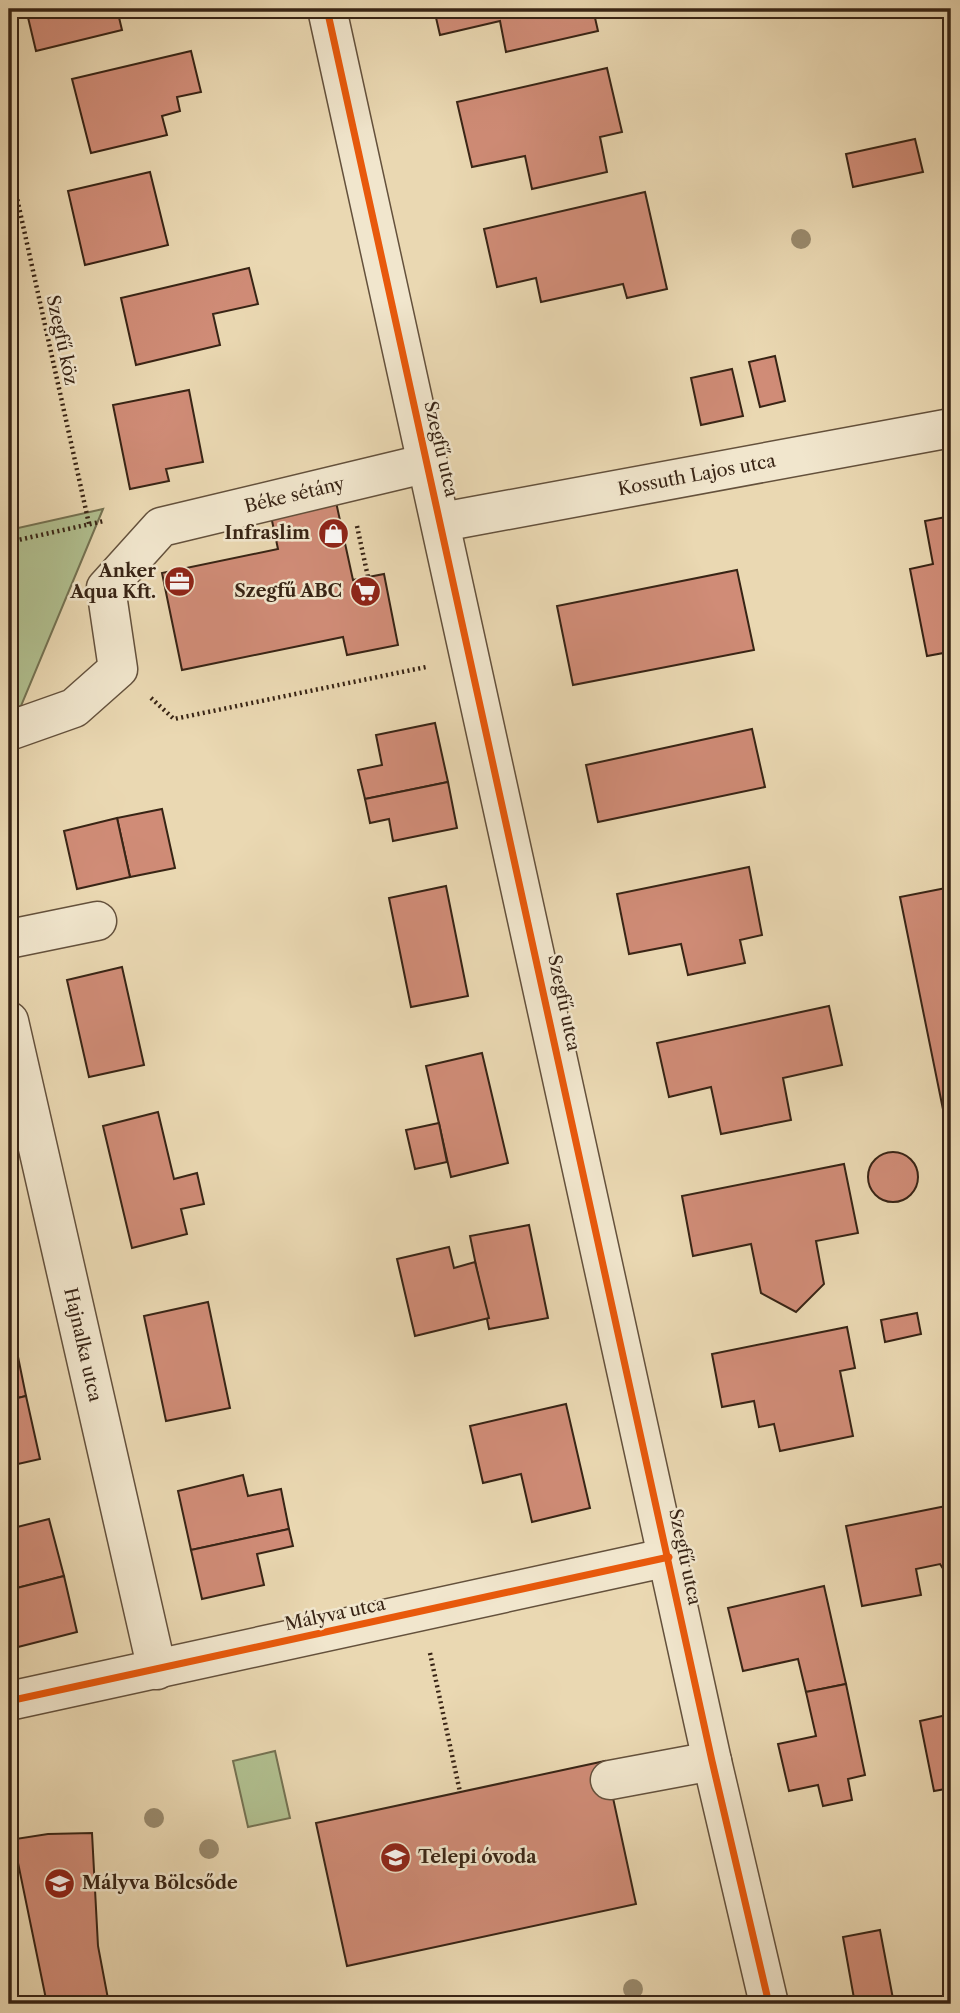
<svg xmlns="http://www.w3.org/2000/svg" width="960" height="2013" viewBox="0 0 960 2013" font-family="'Libre Caslon Text',serif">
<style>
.green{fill:#b1c090;stroke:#747252;stroke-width:2}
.building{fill:#d08c77;stroke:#382415;stroke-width:2}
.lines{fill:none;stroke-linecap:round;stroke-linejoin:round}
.minor-casing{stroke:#64513c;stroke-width:41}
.path{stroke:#382415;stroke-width:4.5;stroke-dasharray:2 3.5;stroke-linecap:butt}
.minor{stroke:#f1e6cd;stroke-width:38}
.cycleway-casing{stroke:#f1e6cd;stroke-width:11}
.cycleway{stroke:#e8590c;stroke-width:7}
.tree{fill:#998a6d}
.labels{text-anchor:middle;stroke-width:5;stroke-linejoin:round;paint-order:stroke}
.street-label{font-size:18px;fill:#382415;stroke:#f1e6cd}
.poi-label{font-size:18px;font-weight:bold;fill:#382415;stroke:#f1e6cd;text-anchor:end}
</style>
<rect width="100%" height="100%" fill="#ead8b2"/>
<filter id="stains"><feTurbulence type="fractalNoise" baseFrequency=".00286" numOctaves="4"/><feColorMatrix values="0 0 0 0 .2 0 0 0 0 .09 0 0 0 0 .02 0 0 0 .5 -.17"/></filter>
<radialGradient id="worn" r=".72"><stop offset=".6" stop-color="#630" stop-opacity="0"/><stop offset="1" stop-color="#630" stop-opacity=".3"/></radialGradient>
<!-- green -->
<g class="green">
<path d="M 103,509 L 21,706 L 9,709 L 9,530 Z"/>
<path d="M 275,1751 L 290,1818 L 248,1827 L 233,1761 Z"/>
</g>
<!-- building -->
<g class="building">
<path d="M 26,9 L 117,9 L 122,30 L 36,51 Z"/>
<path d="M 434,9 L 593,9 L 598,31 L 506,52 L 500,21 L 440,35 Z"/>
<path d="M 191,51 L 201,92 L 177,97 L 180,111 L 162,116 L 167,135 L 91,153 L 72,79 Z"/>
<path d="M 607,68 L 622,132 L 600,137 L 607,172 L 532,189 L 525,156 L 472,167 L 457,102 Z"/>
<path d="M 915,139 L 923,172 L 853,187 L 846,154 Z"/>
<path d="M 150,172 L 168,245 L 85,265 L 68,191 Z"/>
<path d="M 645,192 L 667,289 L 627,298 L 623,284 L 541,302 L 536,278 L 497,287 L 484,229 Z"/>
<path d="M 249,268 L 258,304 L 213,314 L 220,345 L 136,365 L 121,298 Z"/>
<path d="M 775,356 L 785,401 L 760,407 L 749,362 Z"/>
<path d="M 732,369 L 743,416 L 701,425 L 691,378 Z"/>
<path d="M 189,390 L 203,462 L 166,469 L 169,481 L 130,489 L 113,405 Z"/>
<path d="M 336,502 L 353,580 L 384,574 L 398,645 L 347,655 L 343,637 L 182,670 L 162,573 L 278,549 L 271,516 Z"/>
<path d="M 951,516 L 951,666 L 949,652 L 927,656 L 910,569 L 933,564 L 925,521 Z"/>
<path d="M 737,570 L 754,650 L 573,685 L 557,606 Z"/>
<path d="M 435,723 L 448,782 L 365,799 L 358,770 L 382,765 L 376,735 Z"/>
<path d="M 752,729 L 765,787 L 598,822 L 586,765 Z"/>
<path d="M 448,782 L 457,828 L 393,841 L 389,819 L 370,823 L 365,799 Z"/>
<path d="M 162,809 L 175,868 L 130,877 L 117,818 Z"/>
<path d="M 117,818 L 130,877 L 77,889 L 64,831 Z"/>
<path d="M 749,867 L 762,935 L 740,940 L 745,963 L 688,975 L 681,944 L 629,954 L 617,894 Z"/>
<path d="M 446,886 L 468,996 L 411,1007 L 389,898 Z"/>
<path d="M 951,887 L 951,1139 L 949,1139 L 900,897 Z"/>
<path d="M 122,967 L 144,1065 L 89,1077 L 67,980 Z"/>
<path d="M 829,1006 L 842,1065 L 783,1078 L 791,1120 L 721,1134 L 711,1087 L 669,1097 L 657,1043 Z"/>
<path d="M 482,1053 L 508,1163 L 451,1177 L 426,1066 Z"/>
<path d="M 158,1112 L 174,1179 L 197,1173 L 204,1204 L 181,1209 L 187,1234 L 132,1248 L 103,1126 Z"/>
<path d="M 439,1123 L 447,1162 L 415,1169 L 406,1130 Z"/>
<circle cx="893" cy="1177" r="25"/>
<path d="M 844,1164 L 858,1233 L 816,1241 L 824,1284 L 796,1312 L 761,1293 L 751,1244 L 693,1256 L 682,1196 Z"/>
<path d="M 529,1225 L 548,1318 L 489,1329 L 470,1236 Z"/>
<path d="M 449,1247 L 454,1268 L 475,1262 L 489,1318 L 415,1336 L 397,1259 Z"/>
<path d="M 208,1302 L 230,1408 L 166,1421 L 144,1316 Z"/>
<path d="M 917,1313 L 921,1334 L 885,1342 L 881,1320 Z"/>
<path d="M 847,1327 L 855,1368 L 840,1371 L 853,1436 L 780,1451 L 774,1424 L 759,1427 L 754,1401 L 722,1407 L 712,1354 Z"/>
<path d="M 17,1352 L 26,1396 L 9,1400 L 9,1354 Z"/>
<path d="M 26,1396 L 40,1459 L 9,1466 L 9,1400 Z"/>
<path d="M 566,1404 L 590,1508 L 532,1522 L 521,1474 L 483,1483 L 470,1426 Z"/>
<path d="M 243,1475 L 248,1496 L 281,1489 L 289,1529 L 191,1550 L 178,1491 Z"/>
<path d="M 951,1505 L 951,1581 L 940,1564 L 916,1569 L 921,1595 L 862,1606 L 846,1526 Z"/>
<path d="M 49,1519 L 64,1576 L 9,1590 L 9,1529 Z"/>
<path d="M 289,1529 L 293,1546 L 257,1554 L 264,1585 L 202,1599 L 191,1550 Z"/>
<path d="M 64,1576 L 77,1632 L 18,1647 L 9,1612 L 9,1590 Z"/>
<path d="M 824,1586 L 846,1684 L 806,1692 L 798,1659 L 743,1671 L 728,1608 Z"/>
<path d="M 846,1684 L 865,1775 L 848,1779 L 852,1800 L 823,1806 L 818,1785 L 789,1791 L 778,1744 L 816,1736 L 806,1692 Z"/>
<path d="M 951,1714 L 951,1788 L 934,1791 L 920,1721 Z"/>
<path d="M 605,1761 L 636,1904 L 347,1966 L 316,1823 Z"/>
<path d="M 92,1833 L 98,1946 L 109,2004 L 47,2004 L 16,1853 L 9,1854 L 9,1840 L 48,1834 Z"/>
<path d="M 880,1930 L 894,2004 L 855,2004 L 843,1937 Z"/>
</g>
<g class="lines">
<defs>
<g id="minor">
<path d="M 327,9 L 712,1761 L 769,2004"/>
<path id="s1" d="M 442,522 L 951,428"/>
<path id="s2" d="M 9,731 L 74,708 L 118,669 L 106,588 L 161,527 L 428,463"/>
<path d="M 9,939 L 97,921"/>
<path id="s3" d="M 9,1021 L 157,1670"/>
<path d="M 9,1701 L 669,1557"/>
<path d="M 610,1780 L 712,1761"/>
</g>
</defs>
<!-- minor casing -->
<use href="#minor" class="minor-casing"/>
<!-- path -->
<g class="path">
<path d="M 9,162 L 89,524"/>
<path d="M 357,526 L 368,577"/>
<path d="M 9,542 L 104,521"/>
<path d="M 151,698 L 174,719 L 426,667"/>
<path d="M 430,1653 L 460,1792"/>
</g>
<!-- minor -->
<use href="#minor" class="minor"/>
<defs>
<g id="cycleway">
<path d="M 327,9 L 712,1761 L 769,2004"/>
<path d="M 9,1701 L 669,1557"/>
</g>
</defs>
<!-- cycleway casing -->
<use href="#cycleway" class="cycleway-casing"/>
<!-- cycleway -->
<use href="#cycleway" class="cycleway"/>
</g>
<!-- trees -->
<g class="tree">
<circle cx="801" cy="239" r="10"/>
<circle cx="154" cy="1818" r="10"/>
<circle cx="209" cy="1849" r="10"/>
<circle cx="633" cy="1989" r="10"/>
</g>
<!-- icons -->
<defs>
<symbol id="shop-disc" viewBox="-11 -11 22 22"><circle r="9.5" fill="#8f2418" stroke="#f1e6cd"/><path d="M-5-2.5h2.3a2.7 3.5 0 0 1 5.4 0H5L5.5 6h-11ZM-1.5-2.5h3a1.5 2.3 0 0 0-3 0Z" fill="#fff"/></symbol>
<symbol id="office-disc" viewBox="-11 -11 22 22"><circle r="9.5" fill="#8f2418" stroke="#f1e6cd"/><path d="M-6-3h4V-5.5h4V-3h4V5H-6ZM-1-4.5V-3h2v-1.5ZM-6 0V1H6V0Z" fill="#fff"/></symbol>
<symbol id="supermarket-disc" viewBox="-11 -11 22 22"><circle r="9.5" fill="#8f2418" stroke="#f1e6cd"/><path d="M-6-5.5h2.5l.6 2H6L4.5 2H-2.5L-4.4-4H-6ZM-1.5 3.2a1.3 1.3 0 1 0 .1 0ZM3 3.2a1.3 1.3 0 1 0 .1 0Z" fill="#fff"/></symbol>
<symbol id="school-disc" viewBox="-11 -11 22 22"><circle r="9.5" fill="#8f2418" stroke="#f1e6cd"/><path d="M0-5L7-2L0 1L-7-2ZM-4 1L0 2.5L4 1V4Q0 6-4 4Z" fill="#fff"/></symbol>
</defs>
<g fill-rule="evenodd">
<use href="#shop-disc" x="316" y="516" width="35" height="35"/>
<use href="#office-disc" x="162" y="564" width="35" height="35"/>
<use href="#supermarket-disc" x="348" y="574" width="35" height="35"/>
<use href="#school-disc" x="378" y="1840" width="35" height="35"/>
<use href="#school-disc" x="42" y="1866" width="35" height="35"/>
</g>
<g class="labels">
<!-- street labels -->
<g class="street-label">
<text transform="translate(62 340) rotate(78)" y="6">Szegfű köz</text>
<text transform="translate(441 449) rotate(77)" y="6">Szegfű utca</text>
<text dy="6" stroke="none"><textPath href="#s1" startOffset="259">Kossuth Lajos utca</textPath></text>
<text dy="6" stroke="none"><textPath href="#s2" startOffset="429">Béke sétány</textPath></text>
<text transform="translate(564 1003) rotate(78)" y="6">Szegfű utca</text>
<text dy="6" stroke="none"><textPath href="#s3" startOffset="332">Hajnalka utca</textPath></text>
<text transform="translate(685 1557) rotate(78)" y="6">Szegfű utca</text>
<text transform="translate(335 1614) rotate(-12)" y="6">Mályva utca</text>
</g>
<!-- poi labels -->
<g class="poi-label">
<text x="310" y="539">Infraslim</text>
<text x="156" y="577">Anker<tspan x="156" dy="21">Aqua Kft.</tspan></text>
<text x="342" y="597">Szegfű ABC</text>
<text x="418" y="1863" text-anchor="start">Telepi óvoda</text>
<text x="82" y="1889" text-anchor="start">Mályva Bölcsőde</text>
</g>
</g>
<!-- margin -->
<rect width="960" height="2013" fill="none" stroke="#ead8b2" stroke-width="35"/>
<rect x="10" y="10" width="939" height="1992" fill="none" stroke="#382415" stroke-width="3.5"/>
<rect x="18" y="18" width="925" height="1978" fill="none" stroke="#382415" stroke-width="2"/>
<rect width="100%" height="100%" filter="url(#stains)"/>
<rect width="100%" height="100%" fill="url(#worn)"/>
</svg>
